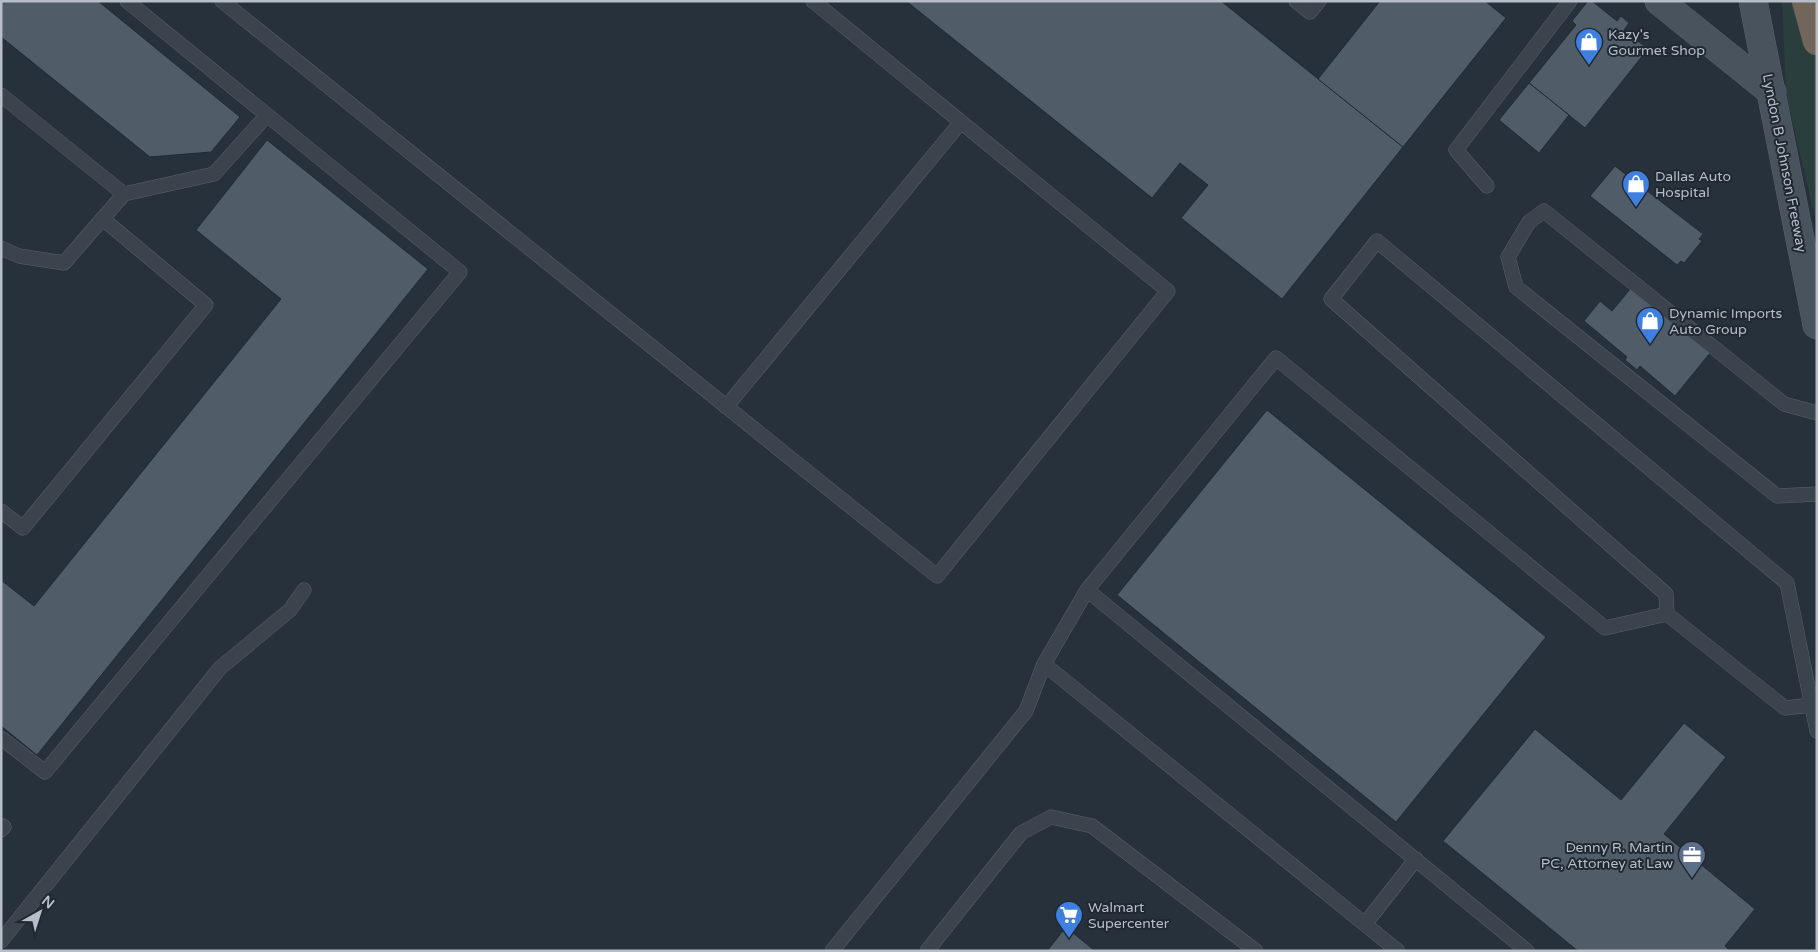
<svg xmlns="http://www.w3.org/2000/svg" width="1818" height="952" viewBox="0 0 1818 952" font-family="'Varela Round',sans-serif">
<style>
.green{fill:#2a3e3e}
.building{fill:#505c67;stroke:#222a33}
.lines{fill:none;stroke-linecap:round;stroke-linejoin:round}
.lane-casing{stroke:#59616a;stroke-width:15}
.secondary-casing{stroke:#59616a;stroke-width:29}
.highway-casing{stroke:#464e57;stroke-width:29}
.lane{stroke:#3b434c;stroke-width:14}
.secondary{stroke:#49535e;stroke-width:28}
.highway{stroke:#716659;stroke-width:28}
.labels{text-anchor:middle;stroke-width:4;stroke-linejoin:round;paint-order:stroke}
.poi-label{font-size:14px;fill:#b7bec7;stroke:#202831;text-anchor:start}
.street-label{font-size:14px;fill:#b7bec7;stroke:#202831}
</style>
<rect width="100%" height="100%" fill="#27313c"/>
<!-- green -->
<path class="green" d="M 1782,1 L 1817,1 L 1817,226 L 1786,94 Z"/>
<!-- building -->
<g class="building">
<path d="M 1,1 L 98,1 L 240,117 L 211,152 L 150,157 L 1,37 Z"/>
<path d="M 906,1 L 1221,1 L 1403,147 L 1282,299 L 1181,218 L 1208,185 L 1180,163 L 1152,198 Z"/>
<path d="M 1380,1 L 1485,1 L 1506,18 L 1403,147 L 1318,79 Z"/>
<path d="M 1588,1 L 1592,1 L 1617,21 L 1621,16 L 1629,23 L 1624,30 L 1648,49 L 1585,128 L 1529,83 L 1576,25 L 1572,21 Z"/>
<path d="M 1529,83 L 1569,115 L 1539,153 L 1499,120 Z"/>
<path d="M 267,140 L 428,269 L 37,755 L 1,726 L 1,580 L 34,606 L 281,299 L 196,230 Z"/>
<path d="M 1615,166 L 1703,234 L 1699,239 L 1702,241 L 1684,263 L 1681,261 L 1677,265 L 1590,196 Z"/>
<path d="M 1631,288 L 1710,353 L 1675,396 L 1640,366 L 1637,370 L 1625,360 L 1627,357 L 1584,321 L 1600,301 L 1612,311 Z"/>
<path d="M 1267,410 L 1546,637 L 1396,822 L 1117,595 Z"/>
<path d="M 1684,723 L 1726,757 L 1664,834 L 1755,909 L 1725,946 L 1730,951 L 1578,951 L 1443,841 L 1535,729 L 1621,800 Z"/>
<path d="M 1066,927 L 1095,951 L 1047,951 Z"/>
</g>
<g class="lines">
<defs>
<g id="lane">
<path d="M 222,1 L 937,576 L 1168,291 L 813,1"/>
<path d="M 1296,1 L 1310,12 L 1319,1"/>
<path d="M 1,95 L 124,194"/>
<path d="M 1487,186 L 1456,150 L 1570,1"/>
<path d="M 1,248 L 19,256 L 64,263 L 124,194 L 214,174 L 267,115"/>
<path d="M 726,407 L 961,122"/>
<path d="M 1817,413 L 1784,404 L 1544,211 L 1529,222 L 1508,257 L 1516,287 L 1777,496 L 1817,494"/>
<path d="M 1,511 L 23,528 L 206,305 L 103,219"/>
<path d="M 1087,590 L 1044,664 L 1398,951"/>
<path d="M 1667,614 L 1666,594 L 1331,299 L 1377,241 L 1787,583 L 1817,731"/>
<path d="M 1,738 L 45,772 L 460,272 L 127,1"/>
<path d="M 1,825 L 4,827 L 1,830"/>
<path d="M 1365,924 L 1416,859"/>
<path d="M 1,941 L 220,668 L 290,610 L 304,590"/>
<path d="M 832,951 L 1026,711 L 1044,664"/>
<path d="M 927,951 L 1021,833 L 1051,817 L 1092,826 L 1256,951"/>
<path d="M 1527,951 L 1087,590 L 1276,358 L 1605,628 L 1667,614 L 1785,708 L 1812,705"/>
</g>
<g id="secondary">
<path d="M 1659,1 L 1772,92"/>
<path d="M 1753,1 L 1817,325"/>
</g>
<path id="highway" d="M 1806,1 L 1817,41"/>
</defs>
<!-- lane casing -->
<use href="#lane" class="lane-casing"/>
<!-- secondary casing -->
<use href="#secondary" class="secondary-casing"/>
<!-- highway casing -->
<use href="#highway" class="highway-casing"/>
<!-- lane -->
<use href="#lane" class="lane"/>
<!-- secondary -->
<use href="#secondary" class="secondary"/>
<!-- highway -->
<use href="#highway" class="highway"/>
</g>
<!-- icons -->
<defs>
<symbol id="shop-pin" viewBox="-11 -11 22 30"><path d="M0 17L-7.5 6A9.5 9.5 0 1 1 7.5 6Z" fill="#3f7fe0" stroke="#202831"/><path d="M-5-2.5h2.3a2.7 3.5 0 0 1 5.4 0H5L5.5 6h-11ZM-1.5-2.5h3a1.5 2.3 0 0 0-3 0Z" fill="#fff"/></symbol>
<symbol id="office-pin" viewBox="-11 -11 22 30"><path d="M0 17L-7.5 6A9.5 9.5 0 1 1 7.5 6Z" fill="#5c6f8a" stroke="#202831"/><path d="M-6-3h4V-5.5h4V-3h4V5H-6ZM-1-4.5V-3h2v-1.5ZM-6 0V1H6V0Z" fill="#fff"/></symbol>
<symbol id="supermarket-pin" viewBox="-11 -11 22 30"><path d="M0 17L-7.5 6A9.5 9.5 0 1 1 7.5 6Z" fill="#3f7fe0" stroke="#202831"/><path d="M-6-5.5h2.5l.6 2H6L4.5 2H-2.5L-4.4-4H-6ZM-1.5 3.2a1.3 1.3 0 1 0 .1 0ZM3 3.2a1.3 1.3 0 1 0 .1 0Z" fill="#fff"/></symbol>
</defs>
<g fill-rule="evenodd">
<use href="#shop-pin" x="1573" y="26" width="32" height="43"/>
<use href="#shop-pin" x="1620" y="168" width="32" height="43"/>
<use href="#shop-pin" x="1634" y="305" width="32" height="43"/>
<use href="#office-pin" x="1676" y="839" width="32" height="43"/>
<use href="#supermarket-pin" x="1053" y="899" width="32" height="43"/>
</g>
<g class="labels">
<!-- poi labels -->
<g class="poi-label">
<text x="1608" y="39">Kazy's<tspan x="1608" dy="16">Gourmet Shop</tspan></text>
<text x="1655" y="181">Dallas Auto<tspan x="1655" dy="16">Hospital</tspan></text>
<text x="1669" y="318">Dynamic Imports<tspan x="1669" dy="16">Auto Group</tspan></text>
<text x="1673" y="852" text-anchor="end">Denny R. Martin<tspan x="1673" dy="16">PC, Attorney at Law</tspan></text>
<text x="1088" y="912">Walmart<tspan x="1088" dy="16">Supercenter</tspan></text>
</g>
<!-- street labels -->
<g class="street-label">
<text transform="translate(1785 163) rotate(79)" y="5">Lyndon B Johnson Freeway</text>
</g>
</g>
<!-- border -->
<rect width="1818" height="952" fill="none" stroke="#b7bec7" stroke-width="5"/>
<!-- north arrow -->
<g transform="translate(40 912) rotate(39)" stroke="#202831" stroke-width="4" paint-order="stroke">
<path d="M0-4L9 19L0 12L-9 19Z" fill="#b7bec7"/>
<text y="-8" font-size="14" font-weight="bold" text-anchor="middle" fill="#b7bec7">N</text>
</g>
</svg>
